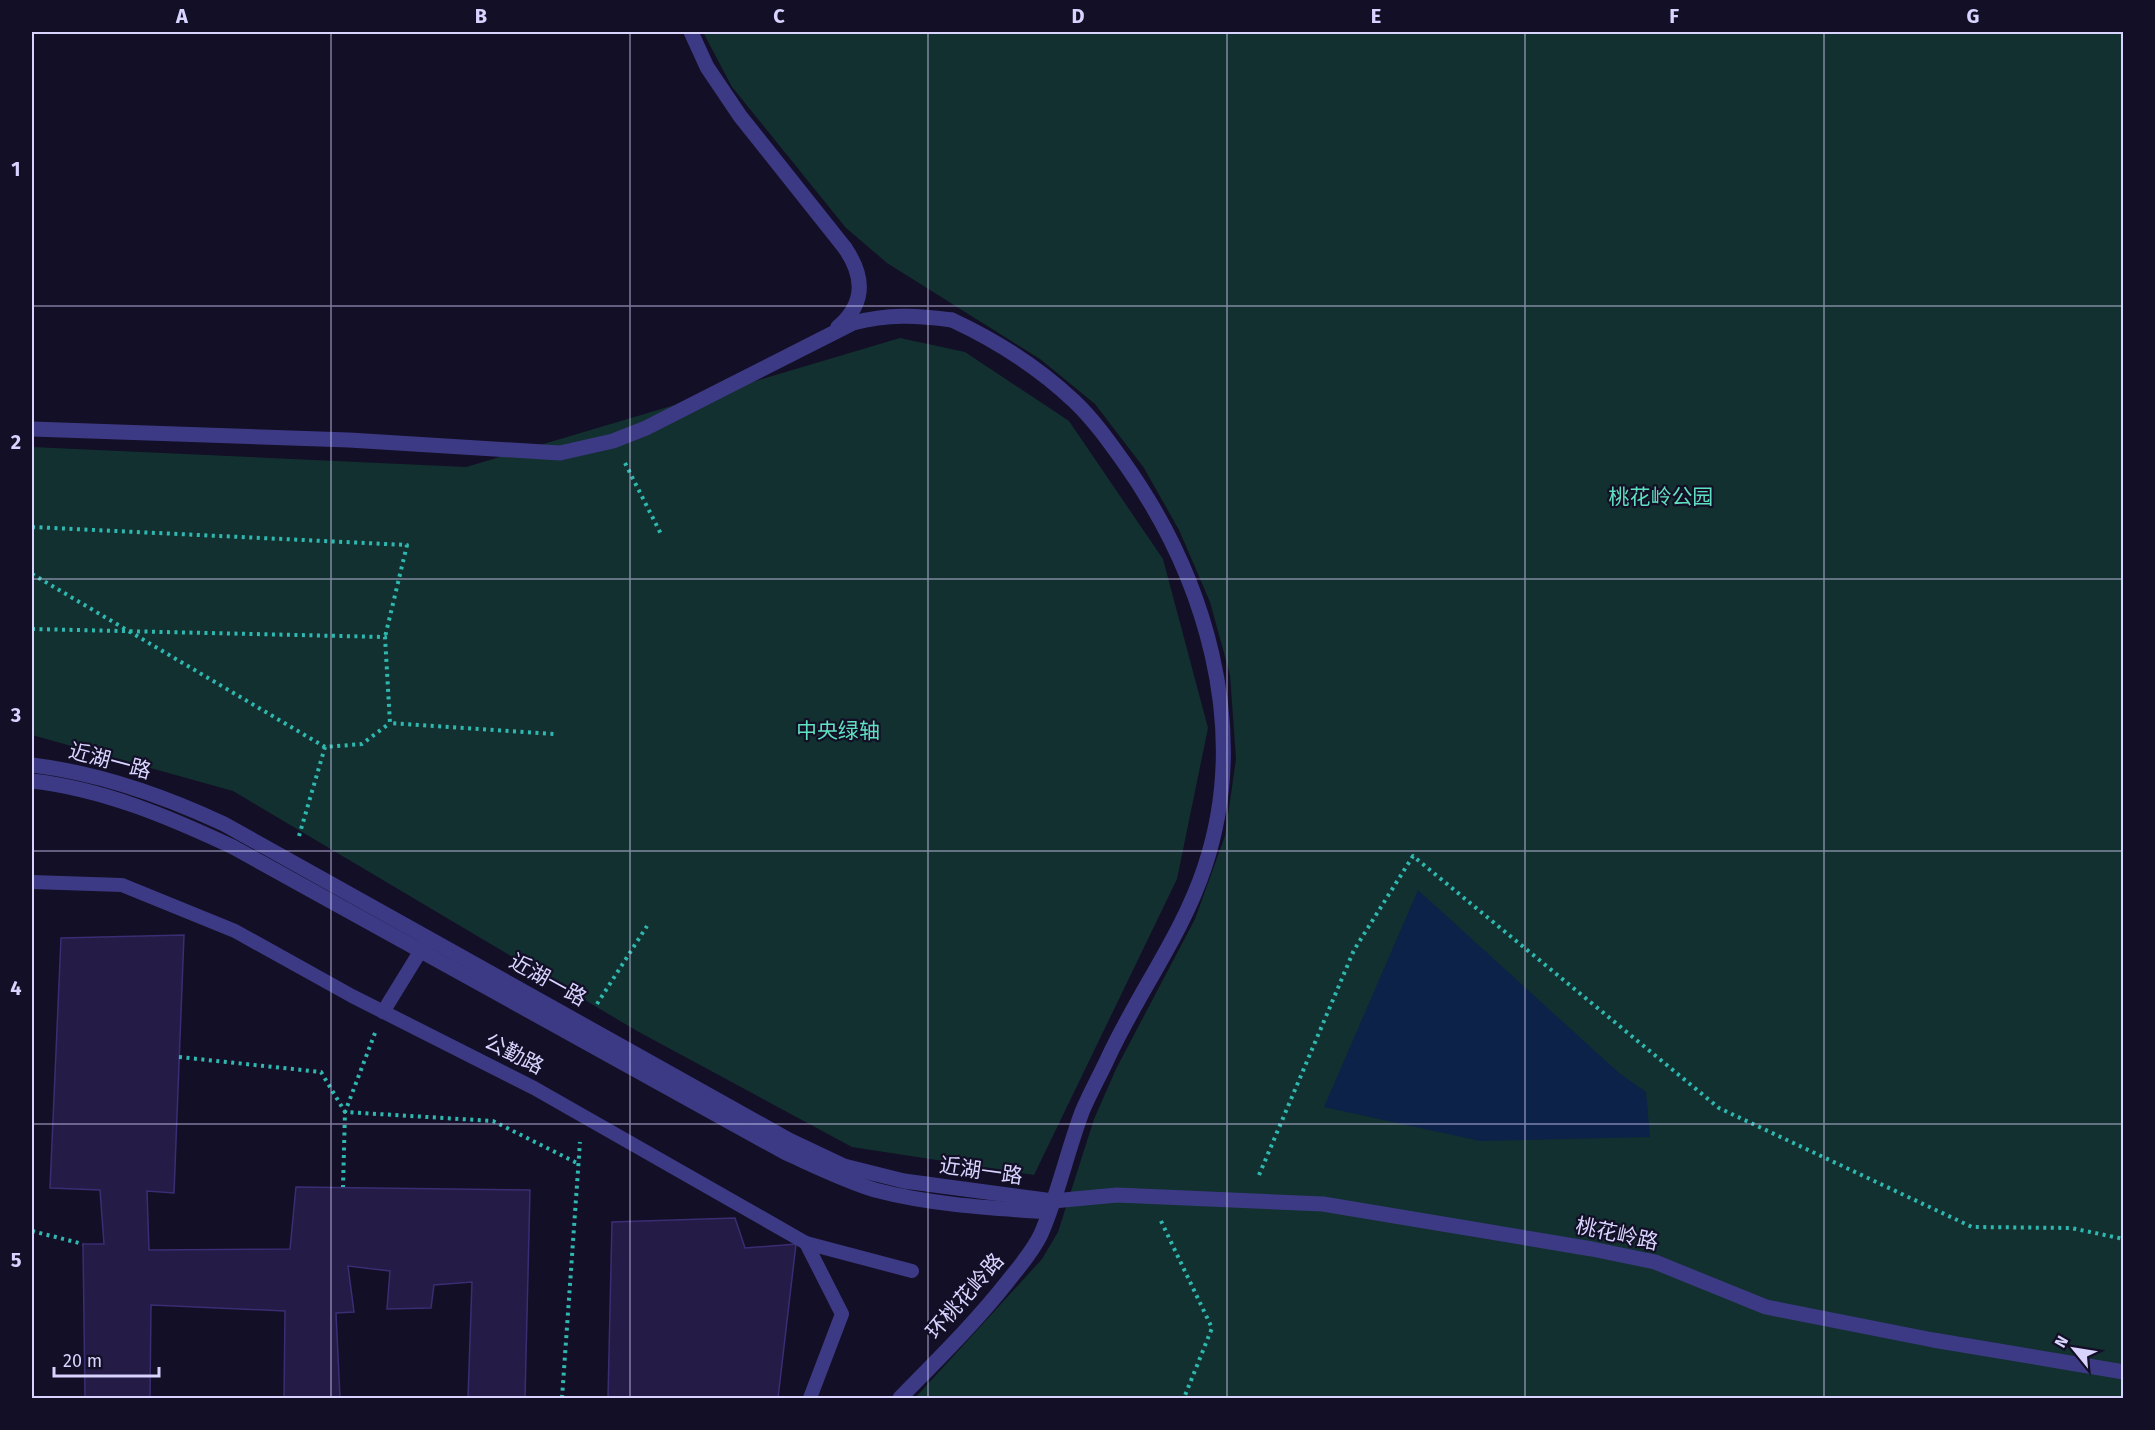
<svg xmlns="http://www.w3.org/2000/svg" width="2155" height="1430" viewBox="0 0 2155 1430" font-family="'Fira Sans','Noto Sans SC',sans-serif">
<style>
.green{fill:#12302f}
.water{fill:#0c2248}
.building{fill:#241b47;stroke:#3b2d73;stroke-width:1.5}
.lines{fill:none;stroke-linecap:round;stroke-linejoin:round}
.path{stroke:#2fb8b0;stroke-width:4;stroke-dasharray:3 4.5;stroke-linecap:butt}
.service{stroke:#3d3a85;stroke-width:14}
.minor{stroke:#3d3a85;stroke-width:15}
.tertiary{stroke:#3d3a85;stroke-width:15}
.grid{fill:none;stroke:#d9d4ff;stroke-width:1.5;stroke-opacity:0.55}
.labels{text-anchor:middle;stroke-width:4.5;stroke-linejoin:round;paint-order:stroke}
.park-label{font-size:21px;fill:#5fe0c0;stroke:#130f26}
.street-label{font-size:21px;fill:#d9d4ff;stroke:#130f26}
.neatline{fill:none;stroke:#d9d4ff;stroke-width:2}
.grid-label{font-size:20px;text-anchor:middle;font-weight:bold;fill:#d9d4ff}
</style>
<rect width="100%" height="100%" fill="#130f26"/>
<!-- green -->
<g class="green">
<path d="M 703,32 L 2123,32 L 2123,1398 L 915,1398 L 1042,1259 L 1058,1232 L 1094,1119 L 1116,1069 L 1195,919 L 1225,836 L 1236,759 L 1230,675 L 1210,602 L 1179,530 L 1144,468 L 1095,404 L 1040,359 L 887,263 L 846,228 L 732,87 Z"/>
<path d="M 900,338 L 965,352 L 1069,421 L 1163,559 L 1208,728 L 1177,879 L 1034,1175 L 852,1147 L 637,1031 L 233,791 L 32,735 L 32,447 L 466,467 Z"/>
</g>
<!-- water -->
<path class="water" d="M 1418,890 L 1619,1073 L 1646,1092 L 1650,1137 L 1480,1141 L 1324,1107 Z"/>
<!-- building -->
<g class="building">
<path d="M 184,935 L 174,1193 L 147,1191 L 149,1250 L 290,1249 L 296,1187 L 530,1190 L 525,1398 L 468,1398 L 472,1282 L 434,1285 L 431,1308 L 387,1309 L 390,1271 L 348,1266 L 354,1312 L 336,1313 L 340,1398 L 284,1398 L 285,1311 L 151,1305 L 150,1398 L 85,1398 L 83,1244 L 104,1244 L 100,1190 L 50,1188 L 61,938 Z"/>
<path d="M 735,1218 L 745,1248 L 796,1244 L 778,1398 L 608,1398 L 612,1222 Z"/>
</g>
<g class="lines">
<!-- path -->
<g class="path">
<path d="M 625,463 L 662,536"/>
<path d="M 32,527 L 407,545 L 385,637"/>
<path d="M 32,574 L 325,747 L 362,744 L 390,723"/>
<path d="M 32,629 L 385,637 L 390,723 L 555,734"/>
<path d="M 299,836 L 325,747"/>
<path d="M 597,1004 L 647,926"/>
<path d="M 375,1033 L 345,1112 L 493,1121 L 579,1164"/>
<path d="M 179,1057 L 321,1072 L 345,1112 L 343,1187"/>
<path d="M 1259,1175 L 1354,950 L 1413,856 L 1719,1108 L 1972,1227 L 2071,1228 L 2124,1239"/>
<path d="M 1161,1221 L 1212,1328 L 1184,1398"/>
<path d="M 32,1231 L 83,1244"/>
<path d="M 562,1398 L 580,1142"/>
</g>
<!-- service -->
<g class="service">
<path d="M 32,882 L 122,885 L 235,931 L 352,996 L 534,1088 L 806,1243 L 842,1314 L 810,1398"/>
<path d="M 383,1012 L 426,942"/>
<path d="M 806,1243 L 912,1271"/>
</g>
<!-- minor -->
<g class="minor">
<path d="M 691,32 L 707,67 L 740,116 L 845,248"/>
<path d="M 1053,1201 L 1117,1195 L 1323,1204 L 1592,1249 L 1655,1262 L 1766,1307 L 1933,1340 L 2124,1372"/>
<path d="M 900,1398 C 937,1360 975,1323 1008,1281 C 1020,1266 1033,1251 1041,1234 C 1058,1195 1067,1152 1082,1112 C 1089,1095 1099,1077 1107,1060 C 1137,994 1182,936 1205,866 C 1251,727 1205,576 1123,461 C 1108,440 1093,419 1074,401 C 1038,367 997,341 952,320"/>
</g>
<!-- tertiary -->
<g class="tertiary">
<path d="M 838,327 C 866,303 864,276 845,248"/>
<path d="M 32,429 L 349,440 L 560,453 L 613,441 L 646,428 L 853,323 C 888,314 916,315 952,320"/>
<path d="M 32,765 C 99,773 162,795 224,824 L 789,1140 L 844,1166 L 904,1181 L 1053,1201"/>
<path d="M 32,781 C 103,789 169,817 233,847 L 786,1153 C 815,1166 845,1181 875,1190 C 932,1205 991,1208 1049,1212"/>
</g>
</g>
<!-- grid -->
<path class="grid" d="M 331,32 L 331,1398M 630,32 L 630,1398M 928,32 L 928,1398M 1227,32 L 1227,1398M 1525,32 L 1525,1398M 1824,32 L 1824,1398M 32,306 L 2124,306M 32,579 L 2124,579M 32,851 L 2124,851M 32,1124 L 2124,1124"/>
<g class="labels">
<!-- park labels -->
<g class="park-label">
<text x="1661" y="504">桃花岭公园</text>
<text x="838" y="738">中央绿轴</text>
</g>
<!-- street labels -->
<g class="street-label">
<text transform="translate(110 761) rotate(15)" y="7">近湖一路</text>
<text transform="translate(548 980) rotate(29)" y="7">近湖一路</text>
<text transform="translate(514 1054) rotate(27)" y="7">公勤路</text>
<text transform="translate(981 1171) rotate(8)" y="7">近湖一路</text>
<text transform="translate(1617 1234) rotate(12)" y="7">桃花岭路</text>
<text transform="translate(965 1296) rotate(-49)" y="7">环桃花岭路</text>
</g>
</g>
<!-- border -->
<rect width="2155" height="1430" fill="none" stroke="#130f26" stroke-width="66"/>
<!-- north arrow -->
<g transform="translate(2074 1349) rotate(300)" stroke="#130f26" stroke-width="4.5" paint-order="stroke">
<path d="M0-4.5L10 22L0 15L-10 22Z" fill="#d9d4ff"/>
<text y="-9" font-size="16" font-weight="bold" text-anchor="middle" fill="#d9d4ff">N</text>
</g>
<!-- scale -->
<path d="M54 1367v9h105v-9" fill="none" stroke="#d9d4ff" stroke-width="3"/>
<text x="63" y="1367" font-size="18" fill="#d9d4ff" stroke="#130f26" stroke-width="4.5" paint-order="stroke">20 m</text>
<rect x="33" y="33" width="2089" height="1364" class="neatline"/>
<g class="grid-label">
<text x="182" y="23">A</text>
<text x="481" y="23">B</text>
<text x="779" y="23">C</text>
<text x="1078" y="23">D</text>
<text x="1376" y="23">E</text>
<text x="1674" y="23">F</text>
<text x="1973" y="23">G</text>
<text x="16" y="176">1</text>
<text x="16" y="449">2</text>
<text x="16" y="722">3</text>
<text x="16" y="995">4</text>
<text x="16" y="1267">5</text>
</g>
</svg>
